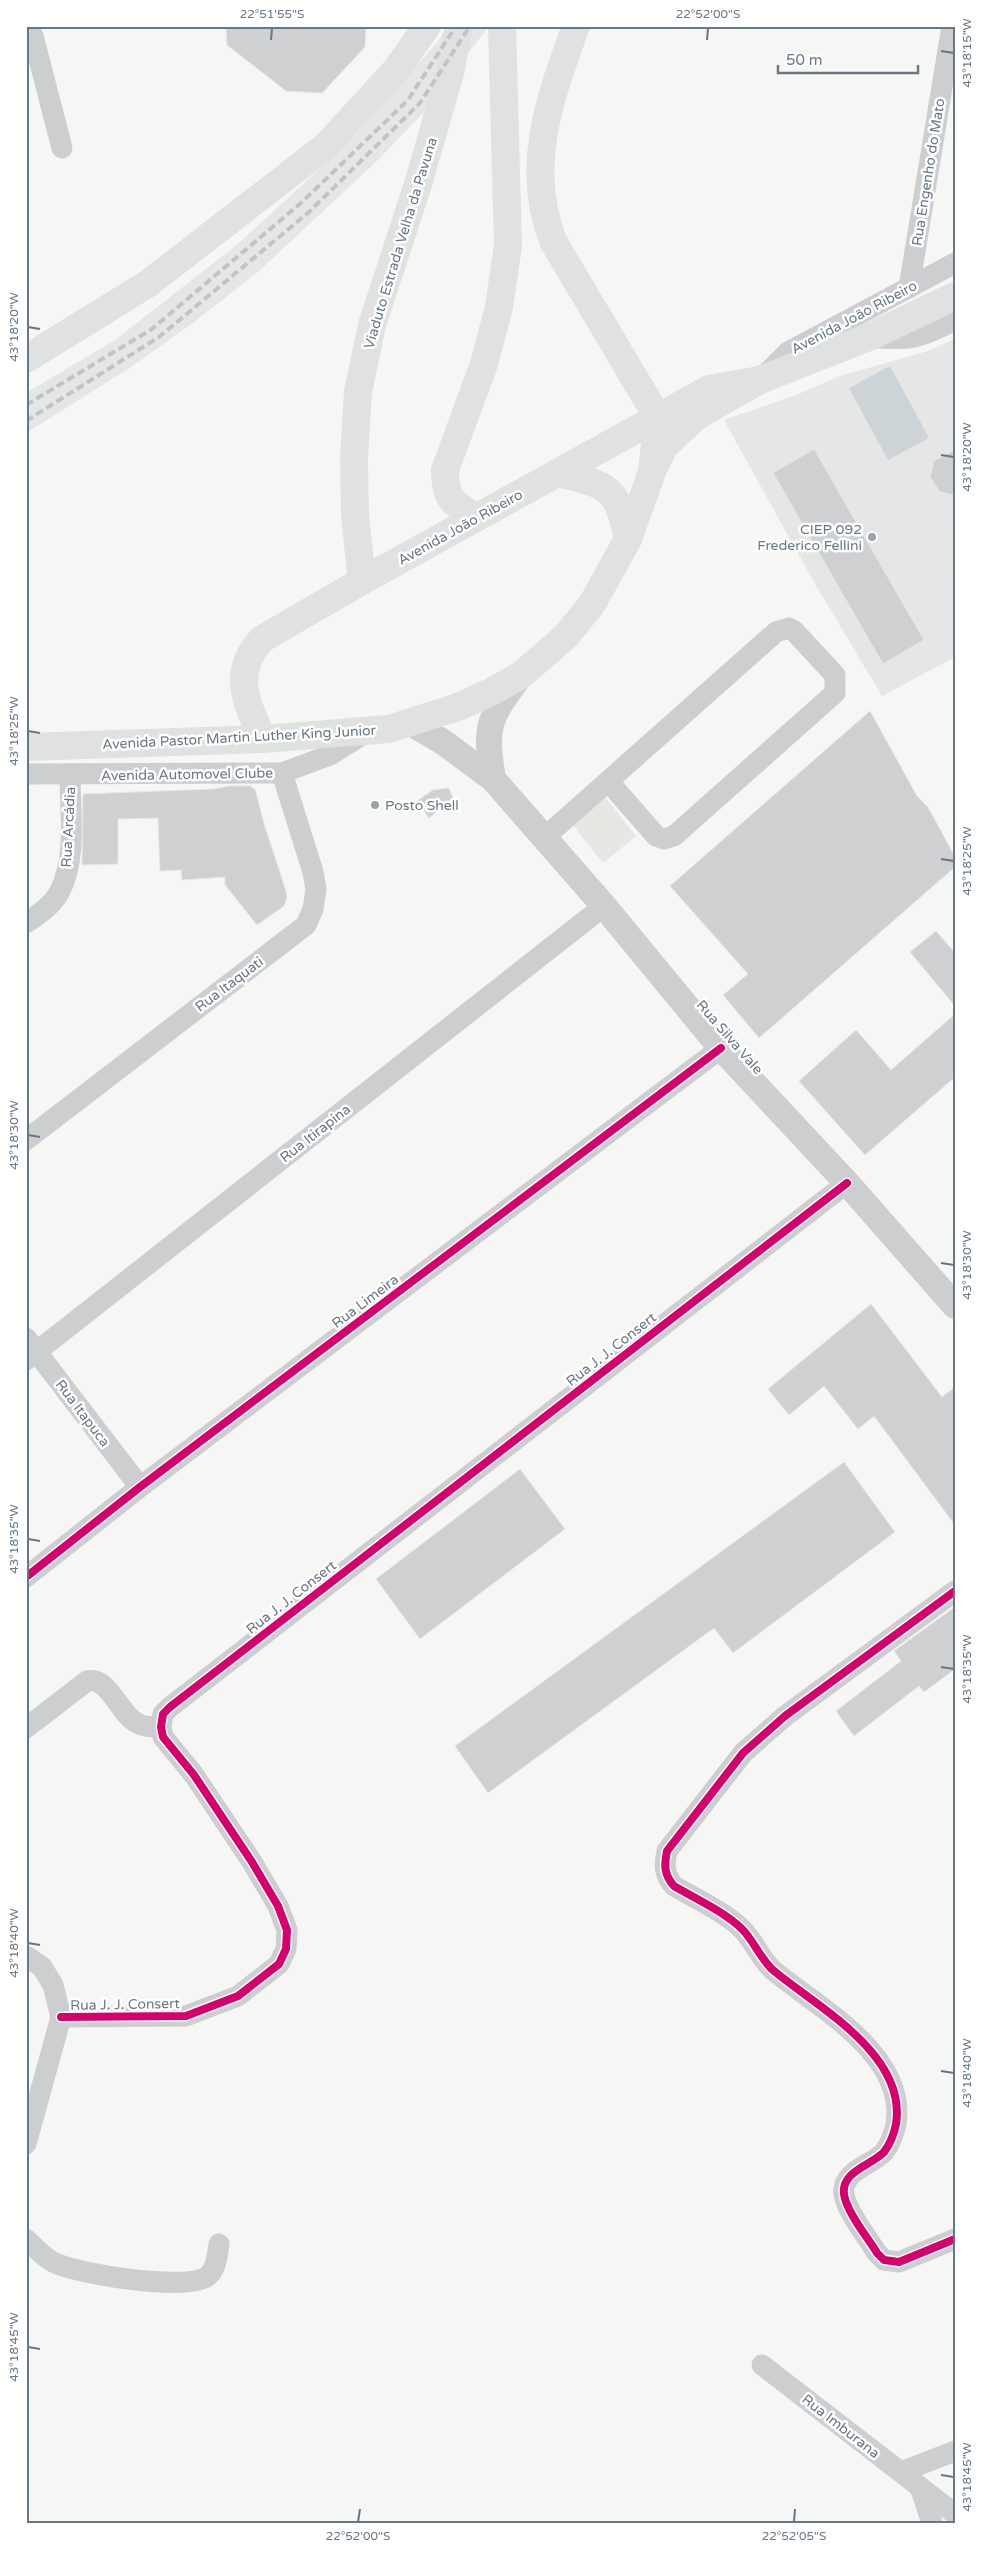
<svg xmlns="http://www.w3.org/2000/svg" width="981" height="2549" viewBox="0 0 981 2549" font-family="'Varela Round',sans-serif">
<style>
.built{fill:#e5e6e6}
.green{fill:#e6e9e3}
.water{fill:#cdd4d7}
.building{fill:#ced0d1;stroke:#e6e6e5}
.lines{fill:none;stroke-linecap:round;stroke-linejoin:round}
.minor{stroke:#cccecf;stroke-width:21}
.tertiary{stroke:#cccecf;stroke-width:26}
.secondary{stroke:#e0e1e1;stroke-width:28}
.primary{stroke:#e0e1e1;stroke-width:28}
.rail{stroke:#c2c3c4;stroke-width:4;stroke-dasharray:8 4;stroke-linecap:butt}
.cycleway-casing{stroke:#fff;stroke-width:11}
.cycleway{stroke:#d6006c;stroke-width:8}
.ticks{fill:none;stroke:#677784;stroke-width:2}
.poi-dot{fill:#99a3ac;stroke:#fff;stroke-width:2}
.labels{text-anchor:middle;stroke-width:5;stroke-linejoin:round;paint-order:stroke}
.street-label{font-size:14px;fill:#677784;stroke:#fff}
.poi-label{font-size:14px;fill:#677784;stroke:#fff;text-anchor:end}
.neatline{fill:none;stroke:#677784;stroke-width:2}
.ticks-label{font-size:12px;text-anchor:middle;fill:#677784}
</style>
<rect width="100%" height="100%" fill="#f6f6f5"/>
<!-- built -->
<g class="built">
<path d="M 447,26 L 489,26 L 422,114 L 378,160 L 259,271 L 193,323 L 131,367 L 26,433 L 26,393 L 115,340 L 239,243 L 356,135 L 439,40 Z"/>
<path d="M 955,339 L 955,657 L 882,696 L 811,577 L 724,420 L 796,395 L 840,376 L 928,351 Z"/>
</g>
<!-- green -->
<g class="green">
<path d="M 955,538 L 955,565 L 943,544 Z"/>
<path d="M 605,797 L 636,836 L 603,863 L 572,824 Z"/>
</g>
<!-- water -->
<path class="water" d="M 890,366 L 929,438 L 888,460 L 849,388 Z"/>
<!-- building -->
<g class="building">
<path d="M 226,26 L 366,26 L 365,47 L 322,93 L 286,91 L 227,45 Z"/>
<path d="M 814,449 L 924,640 L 883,664 L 773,473 Z"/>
<path d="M 955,450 L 955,495 L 940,492 L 930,477 L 934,461 Z"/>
<path d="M 870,711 L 917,796 L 928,807 L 955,857 L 955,867 L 759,1038 L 723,995 L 748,974 L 670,886 Z"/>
<path d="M 229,786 L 250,786 L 255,789 L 265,827 L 286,891 L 287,897 L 284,906 L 257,925 L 225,885 L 225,877 L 182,880 L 181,870 L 160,871 L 158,818 L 118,819 L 118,864 L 82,865 L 83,794 L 214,789 Z"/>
<path d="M 449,788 L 453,798 L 429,818 L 417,801 L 433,790 Z"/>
<path d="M 936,931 L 955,953 L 955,1006 L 910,952 Z"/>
<path d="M 955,1014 L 955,1077 L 865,1155 L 799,1081 L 856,1030 L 891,1070 Z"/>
<path d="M 871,1304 L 942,1397 L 955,1387 L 955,1525 L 874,1416 L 858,1429 L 824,1386 L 789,1415 L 768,1389 Z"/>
<path d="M 844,1462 L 895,1532 L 733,1653 L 714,1628 L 488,1793 L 455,1746 Z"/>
<path d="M 520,1469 L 565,1529 L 420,1639 L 376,1579 Z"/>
<path d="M 955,1607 L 955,1669 L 924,1692 L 919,1686 L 854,1736 L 836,1711 L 901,1661 L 894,1651 Z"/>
</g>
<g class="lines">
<!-- minor -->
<g class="minor">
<path d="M 26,27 L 33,36 L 62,148"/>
<path d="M 909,288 L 952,26"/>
<path d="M 869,337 C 909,341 919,339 955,320"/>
<path d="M 764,376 L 788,352 L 955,263"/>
<path d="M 26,774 L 282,773 L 330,755 L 368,731"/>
<path d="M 544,838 L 776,632 L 789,628 L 794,631 L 835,675 L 835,693 L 674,836 L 664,839 L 656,836 L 609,782"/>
<path d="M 26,923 C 38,915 53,905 60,891 C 77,857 70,812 70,775"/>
<path d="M 26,1140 L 306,925 L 313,909 L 316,889 L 313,872 L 282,773"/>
<path d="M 26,1338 L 140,1487"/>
<path d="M 26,1360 L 604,906"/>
<path d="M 26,1577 L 140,1487 L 721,1048"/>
<path d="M 955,1591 L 785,1716 L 743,1753 L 667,1851 C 664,1865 664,1875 674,1886 C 696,1899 723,1911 742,1929 C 754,1941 761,1960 774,1971 C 819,2008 907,2055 896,2124 C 894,2134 890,2144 884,2152 C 872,2165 841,2171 844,2194 C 846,2211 868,2238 877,2253 L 884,2260 L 899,2262 L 955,2239"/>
<path d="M 26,1728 L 87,1681 C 109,1676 119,1714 137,1723 C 144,1727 153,1727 161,1727"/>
<path d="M 26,1956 L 42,1967 L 53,1985 L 61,2017 L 26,2144"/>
<path d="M 61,2017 L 186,2016 L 238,1996 L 279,1964 L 286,1949 L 287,1930 L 278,1906 L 252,1862 L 194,1775 L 163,1737 L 161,1727 L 163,1714 L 170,1707 L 847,1183"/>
<path d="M 26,2239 C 35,2247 42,2256 53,2262 C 76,2274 187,2292 208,2276 C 217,2268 217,2255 219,2244"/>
<path d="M 762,2365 L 955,2514"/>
<path d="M 901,2472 L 955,2451"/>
<path d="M 920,2487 L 932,2523"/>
</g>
<!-- tertiary -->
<g class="tertiary">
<path d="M 411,723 L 443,742 L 493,779 L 604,906 L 721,1048 L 847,1183 L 955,1306"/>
<path d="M 493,779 C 484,724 489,718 521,675"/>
</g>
<!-- secondary -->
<g class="secondary">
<path d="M 652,471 L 664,447 L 695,417 L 760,380 L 869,337 L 955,296"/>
<path d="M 477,517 C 453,504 445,499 445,470 L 484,364 L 499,307 L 508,246 L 502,26"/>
<path d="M 362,581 L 355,516 L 354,458 L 358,392 L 372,325 L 419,181 L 450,73 L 459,26"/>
<path d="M 263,739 C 246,703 231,672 262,639 L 362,581 L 709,389 L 760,380"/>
</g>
<!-- primary -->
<g class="primary">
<path d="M 26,359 L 149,283 L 327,145 L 396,70 L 427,26"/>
<path d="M 558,473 C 608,485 617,486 628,539"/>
<path d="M 26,747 L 263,739 L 389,729 L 458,707 L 491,692 L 521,675 L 566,636 L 592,604 L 628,539 L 652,472 L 658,418 L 553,241 C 524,166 550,98 576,26"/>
</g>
<!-- rail -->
<g class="rail">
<path d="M 26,405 L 152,329 L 301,203 L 408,100 L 456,26"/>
<path d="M 26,421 L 159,337 L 309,212 L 420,103 L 470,26"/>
</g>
<defs>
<g id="cycleway">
<path d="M 26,1577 L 140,1487 L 721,1048"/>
<path d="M 955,1591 L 785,1716 L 743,1753 L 667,1851 C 664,1865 664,1875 674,1886 C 696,1899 723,1911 742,1929 C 754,1941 761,1960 774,1971 C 819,2008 907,2055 896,2124 C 894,2134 890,2144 884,2152 C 872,2165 841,2171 844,2194 C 846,2211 868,2238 877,2253 L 884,2260 L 899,2262 L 955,2239"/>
<path d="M 61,2017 L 186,2016 L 238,1996 L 279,1964 L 286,1949 L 287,1930 L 278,1906 L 252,1862 L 194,1775 L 163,1737 L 161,1727 L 163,1714 L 170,1707 L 847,1183"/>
</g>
</defs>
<!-- cycleway casing -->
<use href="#cycleway" class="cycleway-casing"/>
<!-- cycleway -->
<use href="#cycleway" class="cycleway"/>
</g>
<!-- ticks -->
<path class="ticks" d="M 271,40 L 272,28M 707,40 L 708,28M 941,51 L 954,53M 28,327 L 40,329M 941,455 L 954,457M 28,731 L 40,733M 941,859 L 954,861M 28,1135 L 40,1137M 941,1263 L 954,1265M 28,1539 L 40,1541M 941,1667 L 954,1669M 28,1943 L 40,1945M 941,2071 L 954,2073M 28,2347 L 40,2349M 941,2475 L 954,2477M 358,2522 L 360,2509M 794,2522 L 795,2509"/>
<!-- markers -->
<g class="poi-dot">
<circle cx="872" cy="537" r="5"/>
<circle cx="375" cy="805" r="5"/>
</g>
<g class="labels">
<!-- street labels -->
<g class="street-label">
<text transform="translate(928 172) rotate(-81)" y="5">Rua Engenho do Mato</text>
<text transform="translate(400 243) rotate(-73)" y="5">Viaduto Estrada Velha da Pavuna</text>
<text transform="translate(854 317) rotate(-28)" y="5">Avenida João Ribeiro</text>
<text transform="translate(460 527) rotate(-29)" y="5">Avenida João Ribeiro</text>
<text transform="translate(239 737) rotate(-3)" y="5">Avenida Pastor Martin Luther King Junior</text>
<text transform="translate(187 774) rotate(-1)" y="5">Avenida Automovel Clube</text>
<text transform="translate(68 827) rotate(-87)" y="5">Rua Arcádia</text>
<text transform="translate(229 984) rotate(-37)" y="5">Rua Itaquati</text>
<text transform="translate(730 1037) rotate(49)" y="5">Rua Silva Vale</text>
<text transform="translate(315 1133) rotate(-38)" y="5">Rua Itirapina</text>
<text transform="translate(365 1301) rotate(-37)" y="5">Rua Limeira</text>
<text transform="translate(611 1349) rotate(-38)" y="5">Rua J. J. Consert</text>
<text transform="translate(83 1413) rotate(53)" y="5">Rua Itapuca</text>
<text transform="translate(291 1597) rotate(-38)" y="5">Rua J. J. Consert</text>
<text transform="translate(125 2004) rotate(-1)" y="5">Rua J. J. Consert</text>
<text transform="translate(841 2426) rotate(38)" y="5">Rua Imburana</text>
</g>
<!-- poi labels -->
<g class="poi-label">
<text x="862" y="534">CIEP 092<tspan x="862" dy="16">Frederico Fellini</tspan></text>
<text x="385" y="810" text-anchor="start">Posto Shell</text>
</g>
</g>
<!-- border -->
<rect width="981" height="2549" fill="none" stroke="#ffffff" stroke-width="55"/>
<!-- scale -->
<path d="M778 65v8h140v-8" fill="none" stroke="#677784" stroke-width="2.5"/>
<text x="786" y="65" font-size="15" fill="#677784" stroke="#ffffff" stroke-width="4" paint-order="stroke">50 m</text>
<rect x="28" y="28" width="926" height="2494" class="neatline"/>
<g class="ticks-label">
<text x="272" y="18">22°51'55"S</text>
<text x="708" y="18">22°52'00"S</text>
<text transform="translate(967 53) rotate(-90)" y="4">43°18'15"W</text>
<text transform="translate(14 327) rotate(-90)" y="4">43°18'20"W</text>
<text transform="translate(967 457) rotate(-90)" y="4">43°18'20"W</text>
<text transform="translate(14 731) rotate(-90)" y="4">43°18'25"W</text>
<text transform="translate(967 861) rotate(-90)" y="4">43°18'25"W</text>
<text transform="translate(14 1135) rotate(-90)" y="4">43°18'30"W</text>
<text transform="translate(967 1265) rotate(-90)" y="4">43°18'30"W</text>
<text transform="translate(14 1539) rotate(-90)" y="4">43°18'35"W</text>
<text transform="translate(967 1669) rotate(-90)" y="4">43°18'35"W</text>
<text transform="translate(14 1943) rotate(-90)" y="4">43°18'40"W</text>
<text transform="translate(967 2073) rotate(-90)" y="4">43°18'40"W</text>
<text transform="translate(14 2347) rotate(-90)" y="4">43°18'45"W</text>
<text transform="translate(967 2477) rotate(-90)" y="4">43°18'45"W</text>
<text x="358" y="2540">22°52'00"S</text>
<text x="794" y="2540">22°52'05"S</text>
</g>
</svg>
